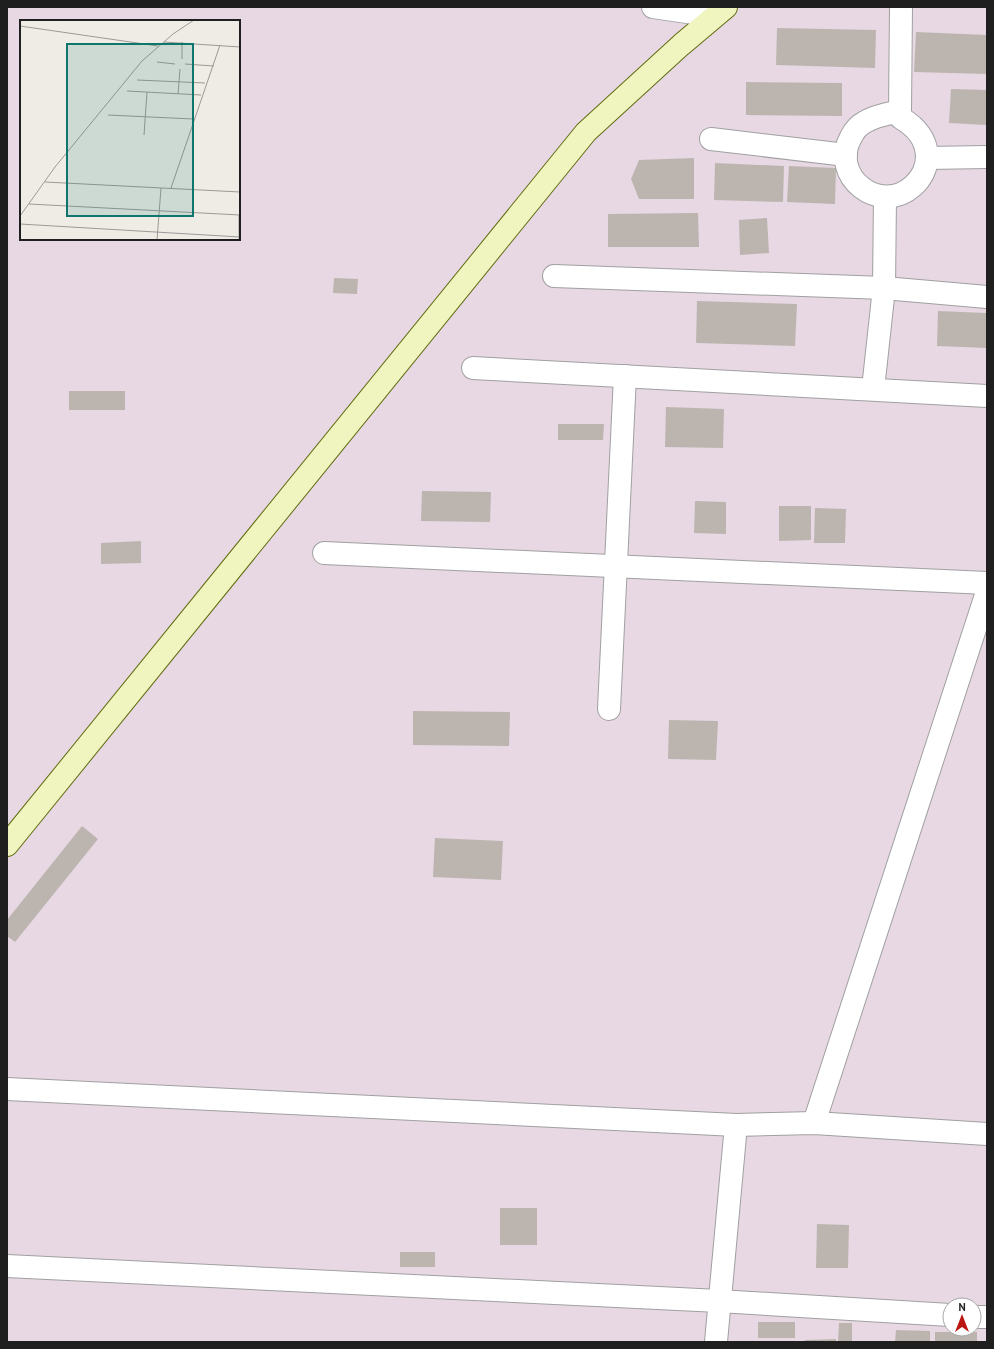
<svg xmlns="http://www.w3.org/2000/svg" width="994" height="1349" viewBox="0 0 994 1349" font-family="'PT Sans',sans-serif">
<style>
.industrial{fill:#e7d8e4;fill-rule:evenodd}
.building{fill:#bcb5af}
.lines{fill:none;stroke-linecap:round;stroke-linejoin:round}
.street-casing{stroke:#a0a0a0;stroke-width:24}
.secondary-casing{stroke:#606c0f;stroke-width:24}
.street{stroke:#fff;stroke-width:22}
.secondary{stroke:#f0f4bf;stroke-width:22}
.inset-road{fill:none;stroke:#9c9a96;stroke-width:1}
.view{fill:#0f766e;fill-opacity:0.15;stroke:#0f766e;stroke-width:2}
.inset-edge{fill:none;stroke:#1f1f1f;stroke-width:2}
</style>
<rect width="100%" height="100%" fill="#efece6"/>
<!-- industrial -->
<path class="industrial" d="M 7,7 L 987,7 L 987,1342 L 7,1342 ZM 21,21 L 239,21 L 239,239 L 21,239 ZM 950,1305 L 974,1305 L 974,1329 L 950,1329 Z"/>
<!-- building -->
<g class="building">
<path d="M 777,28 L 876,30 L 875,68 L 776,65 Z"/>
<path d="M 916,32 L 987,35 L 987,74 L 914,72 Z"/>
<path d="M 746,82 L 842,83 L 842,116 L 746,115 Z"/>
<path d="M 951,89 L 987,90 L 987,125 L 949,123 Z"/>
<path d="M 694,158 L 694,199 L 639,199 L 631,179 L 639,160 Z"/>
<path d="M 715,163 L 784,166 L 783,202 L 714,200 Z"/>
<path d="M 789,166 L 836,168 L 835,204 L 787,202 Z"/>
<path d="M 698,213 L 699,247 L 608,247 L 608,214 Z"/>
<path d="M 767,218 L 769,253 L 740,255 L 739,220 Z"/>
<path d="M 334,278 L 358,279 L 357,294 L 333,293 Z"/>
<path d="M 697,301 L 797,304 L 795,346 L 696,343 Z"/>
<path d="M 938,311 L 987,313 L 987,348 L 937,346 Z"/>
<rect x="69" y="391" width="56" height="19"/>
<path d="M 666,407 L 724,409 L 723,448 L 665,447 Z"/>
<path d="M 558,424 L 604,424 L 603,440 L 558,440 Z"/>
<path d="M 422,491 L 491,492 L 490,522 L 421,521 Z"/>
<path d="M 695,501 L 726,502 L 726,534 L 694,533 Z"/>
<path d="M 779,506 L 811,506 L 811,540 L 779,541 Z"/>
<path d="M 815,508 L 846,509 L 845,543 L 814,543 Z"/>
<path d="M 141,541 L 141,563 L 101,564 L 101,543 Z"/>
<path d="M 413,711 L 510,712 L 509,746 L 413,745 Z"/>
<path d="M 669,720 L 718,721 L 716,760 L 668,759 Z"/>
<path d="M 82,826 L 98,839 L 15,942 L 7,936 L 7,920 Z"/>
<path d="M 435,838 L 503,841 L 501,880 L 433,877 Z"/>
<rect x="500" y="1208" width="37" height="37"/>
<path d="M 817,1224 L 849,1225 L 848,1268 L 816,1268 Z"/>
<rect x="400" y="1252" width="35" height="15"/>
<rect x="758" y="1322" width="37" height="16"/>
<path d="M 839,1323 L 852,1323 L 852,1342 L 838,1342 Z"/>
<path d="M 896,1330 L 930,1331 L 930,1342 L 895,1342 Z"/>
<rect x="935" y="1332" width="42" height="10"/>
<path d="M 836,1339 L 836,1342 L 805,1342 L 805,1340 Z"/>
</g>
<g class="lines">
<defs>
<g id="street">
<path d="M 653,7 L 714,16"/>
<path d="M 900,111 L 901,118 C 916,127 926,138 927,156 C 927,168 921,179 913,186 C 880,216 829,176 851,137 C 854,131 859,125 865,122 C 876,115 888,114 900,111 Z"/>
<path d="M 900,111 L 901,7"/>
<path d="M 711,139 L 846,155"/>
<path d="M 927,158 L 987,157"/>
<path d="M 554,276 L 884,288 L 987,297"/>
<path d="M 473,368 L 987,396"/>
<path d="M 873,389 L 884,288 L 885,197"/>
<path d="M 324,553 L 987,583"/>
<path d="M 609,709 L 625,376"/>
<path d="M 7,1089 L 736,1125 L 814,1123 L 987,1134"/>
<path d="M 814,1123 L 987,592"/>
<path d="M 7,1266 L 719,1301 L 950,1315"/>
<path d="M 974,1317 L 987,1317"/>
<path d="M 716,1342 L 736,1125"/>
</g>
<path id="secondary" d="M 7,845 L 586,132 L 681,45 L 726,7"/>
</defs>
<!-- street casing -->
<use href="#street" class="street-casing"/>
<!-- secondary casing -->
<use href="#secondary" class="secondary-casing"/>
<!-- street -->
<use href="#street" class="street"/>
<!-- secondary -->
<use href="#secondary" class="secondary"/>
</g>
<!-- overview -->
<g transform="translate(20 20)">
<rect width="220" height="220" fill="#efece6"/>
<path class="inset-road" d="M 0,6 L 138,26M 144,22 L 220,27M 162,39 L 162,22M 137,42 L 155,44M 165,44 L 194,46M 117,60 L 185,63M 107,71 L 181,75M 158,74 L 160,49M 88,95 L 173,99M 124,115 L 127,72M 25,162 L 220,172M 151,168 L 200,25M 9,184 L 220,195M 0,196 L 35,147 L 122,41 L 153,14 L 174,0M 0,204 L 220,217M 219,219 L 219,195M 137,220 L 141,168"/>
<path class="view" d="M 47,24 L 173,24 L 173,196 L 47,196 Z"/>
<rect width="220" height="220" class="inset-edge"/>
</g>
<!-- border -->
<rect width="994" height="1349" fill="none" stroke="#1f1f1f" stroke-width="16"/>
<!-- north arrow -->
<g transform="translate(962 1317)"><circle r="19" fill="#ffffff" stroke="#a5a5a5"/>
<path d="M0-3L7 15L0 10L-7 15Z" fill="#bb1712"/>
<text y="-6" font-size="11" font-weight="bold" text-anchor="middle" fill="#1f1f1f">N</text>
</g>
</svg>
